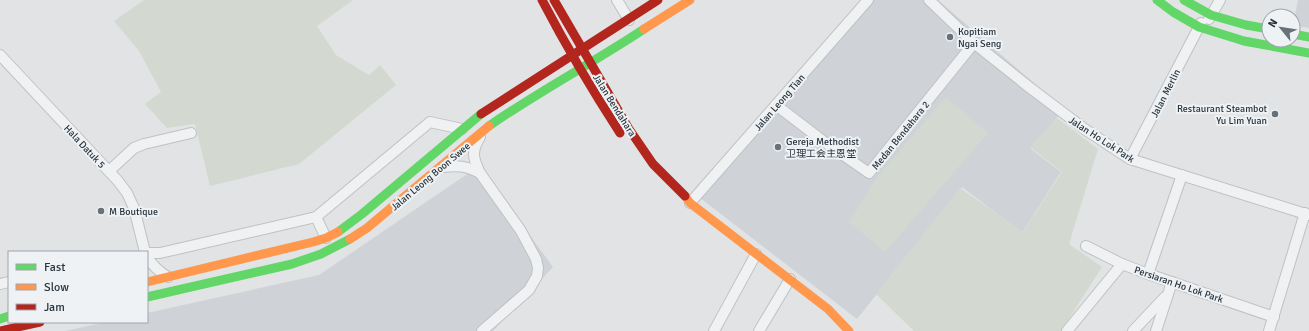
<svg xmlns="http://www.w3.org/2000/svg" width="1309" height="331" viewBox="0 0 1309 331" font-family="Signika,'Noto Sans SC',sans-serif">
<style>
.built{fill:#cfd3d8}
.green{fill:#d3d9d1}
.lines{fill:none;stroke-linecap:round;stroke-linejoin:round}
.street-casing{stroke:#bfc1c3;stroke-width:12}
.street{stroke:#eff1f2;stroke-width:10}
.fast{stroke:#63d668;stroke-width:9}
.slow{stroke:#ff974d;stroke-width:9}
.jam{stroke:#b3261e;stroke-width:9}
.poi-dot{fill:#697178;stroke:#eef2f5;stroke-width:1.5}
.labels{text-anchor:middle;stroke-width:4;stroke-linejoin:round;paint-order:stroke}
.poi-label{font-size:10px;fill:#29343d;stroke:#eef2f5;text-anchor:start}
.street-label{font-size:10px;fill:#29343d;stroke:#eef2f5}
</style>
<rect width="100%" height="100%" fill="#e1e3e5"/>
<!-- built -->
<g class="built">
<path d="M 864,0 L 938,0 L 1064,109 L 1031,149 L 1061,172 L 1022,233 L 962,187 L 857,319 L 695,194 Z"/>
<path d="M 1298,0 L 1309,0 L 1309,28 L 1293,25 Z"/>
<path d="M 479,166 L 553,267 L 493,331 L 65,331 L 106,322 L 147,322 L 147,313 L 319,275 Z"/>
</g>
<!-- green -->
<g class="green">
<path d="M 144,0 L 353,0 L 317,26 L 336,55 L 369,75 L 380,65 L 396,85 L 299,164 L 210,186 L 195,124 L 167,128 L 145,104 L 161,92 L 139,51 L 114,21 Z"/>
<path d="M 946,97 L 988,133 L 885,252 L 849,222 L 878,176 Z"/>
<path d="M 1057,118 L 1098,149 L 1069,244 L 1102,267 L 1061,331 L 914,331 L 876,294 L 960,188 L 1023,232 L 1062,172 L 1030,147 Z"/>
</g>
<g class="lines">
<defs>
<g id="street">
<path d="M 617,0 L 629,20"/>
<path d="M 929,0 L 974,43 L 1029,87 L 1086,130 L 1130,159 L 1309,215"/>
<path d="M 1209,19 L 1220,0"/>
<path d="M 0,55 L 118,181 L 127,193 L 134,208 L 145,252"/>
<path d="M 776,105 L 823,141 L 869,173 L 974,43"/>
<path d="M 480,137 C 471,152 473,158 480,173 L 521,231 L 536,259 L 538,268 L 537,276 L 529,290 L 482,331"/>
<path d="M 1130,159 L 1201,23"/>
<path d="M 442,167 C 458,165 466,166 480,173"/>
<path d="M 109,171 L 134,148 L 144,144 L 191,133"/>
<path d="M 690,203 L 868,0"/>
<path d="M 316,217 L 326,238"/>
<path d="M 1086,246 L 1122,264 L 1148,274 L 1274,317"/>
<path d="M 147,253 L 160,253 L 316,217 L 430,122 L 462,129"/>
<path d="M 147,257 C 153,266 159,272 168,277"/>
<path d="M 1148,274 L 1182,175"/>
<path d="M 0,284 L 9,282"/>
<path d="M 714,331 L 756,254"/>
<path d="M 759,331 L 790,279"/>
<path d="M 1067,331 L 1122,264"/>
<path d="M 1133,331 L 1165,297"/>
<path d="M 1156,331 L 1172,282"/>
<path d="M 1269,331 L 1305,213"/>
</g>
</defs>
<!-- street casing -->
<use href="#street" class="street-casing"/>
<!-- street -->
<use href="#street" class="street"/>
<!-- fast -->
<g class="fast">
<path d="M 1157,0 L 1173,12 L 1199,27 L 1244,41 L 1309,53"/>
<path d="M 1184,0 L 1211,15 L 1246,25 L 1269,29"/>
<path d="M 1293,34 L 1309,37"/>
<path d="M 489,126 C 539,91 593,63 644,29"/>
<path d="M 338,232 L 362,214 L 481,114"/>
<path d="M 147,297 L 292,264 L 321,254 L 350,239"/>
<path d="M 0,319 L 9,316"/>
</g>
<!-- slow -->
<g class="slow">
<path d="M 644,29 L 690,0"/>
<path d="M 685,196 L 690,203 L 828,309 L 849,331"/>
<path d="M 350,239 L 367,228 L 489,126"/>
<path d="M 147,282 L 313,242 L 326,238 L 338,232"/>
</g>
<!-- jam -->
<g class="jam">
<path d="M 542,0 C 566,46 592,90 620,133"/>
<path d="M 554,0 L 629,129 L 653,164 L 685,196"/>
<path d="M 481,114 L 658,0"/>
<path d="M 0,331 L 40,322"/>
</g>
</g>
<!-- markers -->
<g class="poi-dot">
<circle cx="950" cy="37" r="4"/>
<circle cx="1275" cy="114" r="4"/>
<circle cx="778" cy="147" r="4"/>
<circle cx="101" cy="211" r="4"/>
</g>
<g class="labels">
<!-- poi labels -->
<g class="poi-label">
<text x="958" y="35">Kopitiam<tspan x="958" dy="12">Ngai Seng</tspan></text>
<text x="1267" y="112" text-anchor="end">Restaurant Steambot<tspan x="1267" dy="12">Yu Lim Yuan</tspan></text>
<text x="786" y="145">Gereja Methodist<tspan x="786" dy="12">卫理工会主恩堂</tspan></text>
<text x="109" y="215">M Boutique</text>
</g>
<!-- street labels -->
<g class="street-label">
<text transform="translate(1165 93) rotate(-63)" y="4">Jalan Merlin</text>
<text transform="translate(779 102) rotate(-49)" y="4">Jalan Leong Tian</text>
<text transform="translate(615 105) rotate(58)" y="4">Jalan Bendahara</text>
<text transform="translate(900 135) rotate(-51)" y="4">Medan Bendahara 2</text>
<text transform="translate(1102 139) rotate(33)" y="4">Jalan Ho Lok Park</text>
<text transform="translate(85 146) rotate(47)" y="4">Hala Datuk 5</text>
<text transform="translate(430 176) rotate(-40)" y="4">Jalan Leong Boon Swee</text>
<text transform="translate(1179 284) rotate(19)" y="4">Persiaran Ho Lok Park</text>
</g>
</g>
<!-- legend -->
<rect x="8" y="251" width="140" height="72" fill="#eef2f5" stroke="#9fa6ab"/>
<rect x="16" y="264" width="20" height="6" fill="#63d668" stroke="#9fa6ab"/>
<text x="44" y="271" font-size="12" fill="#29343d">Fast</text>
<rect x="16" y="284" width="20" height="6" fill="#ff974d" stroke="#9fa6ab"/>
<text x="44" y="291" font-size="12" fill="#29343d">Slow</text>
<rect x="16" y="304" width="20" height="6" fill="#b3261e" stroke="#9fa6ab"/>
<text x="44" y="311" font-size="12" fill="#29343d">Jam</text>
<!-- north arrow -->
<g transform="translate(1281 28) rotate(300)"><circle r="19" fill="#eef2f5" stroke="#9fa6ab"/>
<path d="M0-3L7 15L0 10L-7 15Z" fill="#697178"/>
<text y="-6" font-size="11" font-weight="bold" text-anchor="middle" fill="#29343d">N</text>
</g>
</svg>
